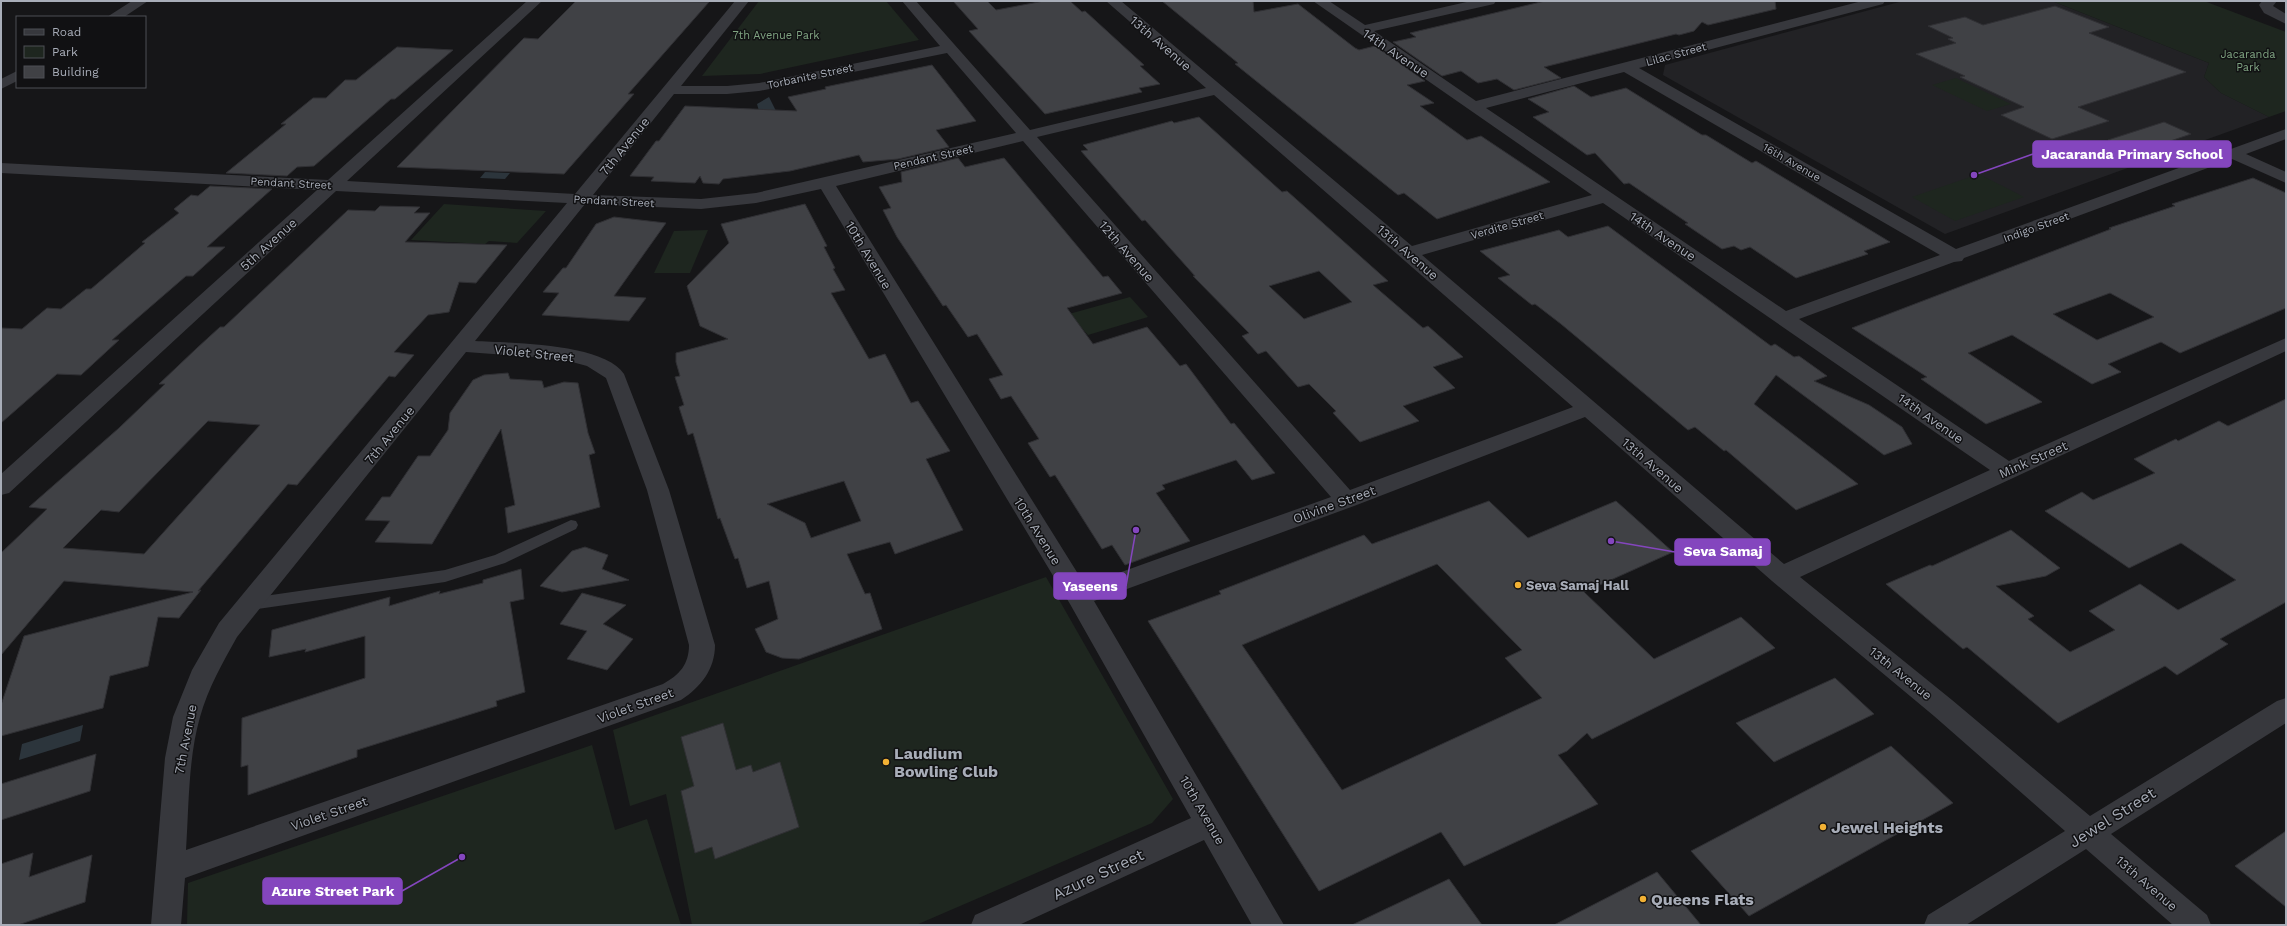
<svg xmlns="http://www.w3.org/2000/svg" width="2287" height="926" viewBox="0 0 2287 926" font-family="'Work Sans',sans-serif">
<style>
.built{fill:#222225}
.green{fill:#1e261f}
.water{fill:#2c353c}
.building{fill:#404145;stroke:#303034;fill-rule:evenodd}
.lines{fill:none;stroke-linecap:round;stroke-linejoin:round}
.service{fill:#37383d;fill-rule:evenodd}
.minor{fill:#37383d;fill-rule:evenodd}
.poi-dot{fill:#f2b134;stroke:#111113;stroke-width:1.5}
.labels{text-anchor:middle;stroke-width:3;stroke-linejoin:round;paint-order:stroke}
.far-park-label{font-size:11px;fill:#7fa381;stroke:#111113}
.far-street-label{font-size:11px;fill:#a8adb8;stroke:#111113}
.street-label{font-size:13px;fill:#a8adb8;stroke:#111113}
.poi-label{font-size:13px;font-weight:bold;fill:#a8adb8;stroke:#111113;text-anchor:start}
.near-poi-label{font-size:16px;font-weight:bold;fill:#a8adb8;stroke:#111113;text-anchor:start}
.near-street-label{font-size:16px;fill:#a8adb8;stroke:#111113}
.leader{fill:none;stroke:#8446be;stroke-width:1.5}
.callout-dot{fill:#8446be;stroke:#111113;stroke-width:1.5}
.callout{fill:#8446be;stroke:#8446be;stroke-width:1.5}
.callout-label{font-size:14px;text-anchor:middle;font-weight:bold;fill:#fff}
</style>
<rect width="100%" height="100%" fill="#161618"/>
<!-- built -->
<path class="built" d="M 1903,1 L 2052,1 L 2209,63 L 2204,77 L 2221,93 L 2269,117 L 1945,234 L 1663,75 L 1665,65 Z"/>
<!-- green -->
<g class="green">
<path d="M 759,1 L 886,1 L 919,40 L 760,74 L 702,76 Z"/>
<path d="M 2052,1 L 2204,1 L 2286,32 L 2286,111 L 2269,117 L 2221,93 L 2204,77 L 2209,63 Z"/>
<path d="M 1956,78 L 2011,104 L 1987,111 L 1932,85 Z"/>
<path d="M 1979,174 L 2024,197 L 1955,221 L 1912,197 Z"/>
<path d="M 444,204 L 546,211 L 517,243 L 489,241 L 485,244 L 411,240 Z"/>
<path d="M 708,230 L 690,273 L 654,273 L 674,231 Z"/>
<path d="M 1130,297 L 1148,317 L 1088,335 L 1069,314 Z"/>
<path d="M 1046,577 L 1173,799 L 1152,823 L 916,925 L 692,925 L 666,794 L 630,806 L 613,730 Z"/>
<path d="M 592,745 L 615,830 L 647,819 L 681,925 L 187,925 L 188,883 Z"/>
</g>
<!-- water -->
<g class="water">
<path d="M 769,97 L 776,111 L 759,111 L 757,104 Z"/>
<path d="M 485,172 L 510,173 L 505,179 L 480,178 Z"/>
<path d="M 83,725 L 80,741 L 19,760 L 22,744 Z"/>
</g>
<!-- building -->
<g class="building">
<path d="M 576,1 L 709,2 L 628,94 L 634,94 L 564,174 L 397,167 L 524,38 L 538,39 Z"/>
<path d="M 953,1 L 987,1 L 996,10 L 1044,1 L 1070,1 L 1082,12 L 1085,11 L 1144,65 L 1140,66 L 1160,84 L 1139,88 L 1142,92 L 1045,114 L 969,31 L 978,29 Z"/>
<path d="M 1162,1 L 1253,1 L 1254,12 L 1298,4 L 1355,48 L 1359,50 L 1375,46 L 1425,81 L 1407,85 L 1434,103 L 1420,106 L 1467,140 L 1481,136 L 1550,182 L 1437,219 L 1404,193 L 1398,195 L 1235,64 L 1238,63 Z"/>
<path d="M 1545,1 L 1775,1 L 1776,9 L 1708,25 L 1702,22 L 1694,31 L 1679,35 L 1676,34 L 1544,67 L 1561,78 L 1514,90 L 1497,79 L 1478,83 L 1461,71 L 1442,76 L 1393,42 L 1416,37 L 1410,33 Z"/>
<path d="M 2055,6 L 2109,27 L 2089,33 L 2186,72 L 2078,107 L 2109,121 L 2052,139 L 2001,115 L 2024,107 L 1960,77 L 1965,76 L 1916,54 L 1956,43 L 1948,39 L 1953,38 L 1928,26 L 1965,17 L 1983,25 Z"/>
<path d="M 397,47 L 453,50 L 395,99 L 391,99 L 314,166 L 297,167 L 287,176 L 226,173 L 286,124 L 281,124 L 313,98 L 326,98 L 345,80 L 356,80 Z"/>
<path d="M 932,65 L 976,121 L 936,130 L 949,147 L 898,159 L 863,162 L 859,155 L 790,171 L 723,179 L 719,184 L 703,183 L 700,176 L 695,183 L 651,181 L 654,177 L 630,176 L 656,141 L 659,141 L 685,106 L 797,111 L 788,97 L 826,89 L 825,87 Z"/>
<path d="M 1574,86 L 1591,97 L 1626,88 L 1702,135 L 1706,135 L 1752,163 L 1756,161 L 1890,242 L 1864,251 L 1868,254 L 1796,278 L 1750,247 L 1741,250 L 1734,246 L 1722,249 L 1685,224 L 1688,223 L 1629,183 L 1624,184 L 1595,153 L 1587,155 L 1533,117 L 1549,112 L 1528,99 Z"/>
<path d="M 1199,117 L 1282,192 L 1287,191 L 1388,281 L 1373,285 L 1423,328 L 1428,326 L 1463,357 L 1433,367 L 1455,388 L 1403,406 L 1419,421 L 1360,442 L 1333,413 L 1336,411 L 1309,384 L 1298,387 L 1266,351 L 1258,354 L 1242,336 L 1249,333 L 1193,276 L 1195,276 L 1145,220 L 1142,221 L 1081,151 L 1088,150 L 1083,145 L 1172,121 L 1174,123 ZM 1319,271 L 1352,302 L 1304,319 L 1269,286 Z"/>
<path d="M 2164,122 L 2191,134 L 2135,153 L 2108,140 Z"/>
<path d="M 958,158 L 965,167 L 1004,158 L 1103,277 L 1108,276 L 1122,293 L 1067,308 L 1093,344 L 1147,327 L 1180,366 L 1186,364 L 1231,424 L 1234,423 L 1275,473 L 1252,480 L 1236,460 L 1162,485 L 1165,489 L 1156,493 L 1190,541 L 1125,565 L 1112,545 L 1102,549 L 1055,475 L 1050,477 L 1028,443 L 1039,439 L 1011,396 L 1001,399 L 989,379 L 1003,375 L 977,334 L 968,337 L 946,305 L 943,306 L 897,237 L 883,210 L 891,208 L 879,187 L 902,182 L 901,172 Z"/>
<path d="M 2253,178 L 2286,193 L 2286,308 L 2180,353 L 2161,342 L 2108,364 L 2121,372 L 2092,384 L 2012,335 L 1968,353 L 2042,402 L 1986,424 L 1921,379 L 1927,377 L 1852,328 L 2111,229 L 2109,228 L 2175,206 L 2172,204 ZM 2110,293 L 2154,317 L 2097,340 L 2053,314 Z"/>
<path d="M 210,186 L 272,189 L 207,247 L 225,247 L 193,276 L 186,276 L 112,340 L 119,340 L 81,375 L 57,374 L 1,423 L 1,328 L 22,329 L 47,308 L 61,309 L 86,289 L 91,289 L 145,243 L 142,242 L 179,213 L 174,209 L 191,195 L 198,196 Z"/>
<path d="M 805,204 L 827,246 L 824,247 L 835,268 L 833,269 L 845,290 L 831,293 L 869,359 L 885,354 L 911,403 L 918,401 L 950,451 L 926,459 L 963,530 L 895,554 L 890,542 L 847,554 L 865,594 L 870,593 L 882,629 L 799,659 L 782,658 L 766,652 L 755,629 L 778,619 L 769,581 L 747,588 L 738,558 L 735,559 L 720,518 L 718,519 L 693,433 L 688,435 L 679,407 L 684,405 L 675,377 L 680,376 L 676,362 L 676,353 L 728,339 L 700,326 L 687,286 L 729,243 L 721,224 ZM 844,481 L 861,521 L 811,538 L 805,523 L 767,504 Z"/>
<path d="M 380,206 L 420,207 L 414,213 L 430,213 L 405,242 L 507,245 L 476,283 L 459,282 L 449,312 L 428,315 L 394,352 L 414,355 L 395,377 L 389,376 L 297,485 L 288,484 L 198,591 L 201,590 L 179,618 L 158,617 L 148,666 L 110,676 L 103,708 L 1,736 L 1,705 L 24,636 L 193,592 L 64,581 L 1,655 L 1,553 L 47,509 L 29,507 L 119,428 L 165,384 L 159,384 L 197,348 L 220,327 L 224,327 L 348,210 L 375,211 ZM 208,421 L 260,425 L 144,554 L 63,548 L 101,510 L 119,512 Z"/>
<path d="M 614,217 L 666,223 L 614,296 L 646,298 L 629,321 L 542,315 L 559,293 L 543,292 L 563,268 L 566,268 L 596,224 Z"/>
<path d="M 1608,226 L 1771,346 L 1775,344 L 1794,357 L 1799,356 L 1827,376 L 1814,381 L 1869,405 L 1902,427 L 1912,444 L 1884,455 L 1776,375 L 1754,404 L 1858,484 L 1796,510 L 1726,450 L 1724,451 L 1695,427 L 1688,430 L 1561,324 L 1535,304 L 1532,305 L 1498,278 L 1510,275 L 1480,251 L 1559,230 L 1568,237 Z"/>
<path d="M 508,373 L 510,379 L 542,381 L 544,388 L 564,382 L 578,383 L 588,433 L 595,453 L 589,455 L 600,507 L 508,533 L 505,508 L 515,505 L 501,429 L 432,544 L 375,542 L 390,521 L 365,520 L 382,497 L 390,497 L 418,456 L 430,456 L 448,430 L 450,413 L 473,380 L 484,375 Z"/>
<path d="M 2286,399 L 2286,602 L 2220,639 L 2228,644 L 2177,675 L 2165,666 L 2058,723 L 1967,647 L 1963,649 L 1886,584 L 1930,565 L 1932,566 L 2011,530 L 2060,568 L 2046,576 L 1996,586 L 2034,616 L 2028,619 L 2070,652 L 2115,630 L 2089,611 L 2140,584 L 2178,610 L 2236,580 L 2181,543 L 2129,568 L 2045,511 L 2082,492 L 2093,500 L 2155,473 L 2134,459 L 2176,439 L 2178,441 L 2219,421 L 2228,426 Z"/>
<path d="M 1489,501 L 1528,538 L 1616,501 L 1673,552 L 1584,592 L 1654,659 L 1741,617 L 1775,648 L 1592,739 L 1587,733 L 1567,751 L 1558,755 L 1598,804 L 1464,866 L 1441,832 L 1319,891 L 1148,621 L 1221,594 L 1219,591 L 1364,535 L 1372,544 ZM 1437,564 L 1522,650 L 1505,658 L 1542,698 L 1342,790 L 1242,645 Z"/>
<path d="M 585,547 L 608,555 L 602,569 L 629,580 L 562,592 L 540,586 L 572,551 Z"/>
<path d="M 521,569 L 524,599 L 510,602 L 525,692 L 496,701 L 497,706 L 357,750 L 357,757 L 248,795 L 248,765 L 241,767 L 242,718 L 365,678 L 365,636 L 305,652 L 306,649 L 269,657 L 272,630 L 390,597 L 389,606 L 440,591 L 439,594 L 483,583 L 483,580 Z"/>
<path d="M 582,593 L 626,605 L 603,624 L 633,639 L 607,670 L 567,659 L 587,631 L 560,624 Z"/>
<path d="M 1835,678 L 1874,714 L 1774,762 L 1736,723 Z"/>
<path d="M 723,723 L 736,770 L 751,765 L 753,772 L 780,762 L 799,827 L 715,859 L 712,847 L 695,853 L 681,791 L 694,786 L 681,737 Z"/>
<path d="M 1891,746 L 1953,803 L 1749,916 L 1691,851 Z"/>
<path d="M 96,754 L 90,791 L 1,820 L 1,784 Z"/>
<path d="M 2286,831 L 2286,907 L 2235,866 Z"/>
<path d="M 33,853 L 29,877 L 92,855 L 85,902 L 18,925 L 1,925 L 1,864 Z"/>
<path d="M 1657,872 L 1701,925 L 1554,925 Z"/>
<path d="M 1449,879 L 1482,925 L 1352,925 Z"/>
</g>
<g class="lines">
<!-- service -->
<path class="service" d="M 571,520 L 576,521 L 578,525 L 576,529 L 505,563 L 445,582 L 250,610 L 244,608 L 242,604 L 244,600 L 250,598 L 445,570 L 495,555 Z"/>
<!-- minor -->
<g class="minor">
<path d="M 132,1 L 148,1 L 124,17 L 107,17 Z"/>
<path d="M 527,1 L 542,1 L 347,181 L 575,194 L 735,1 L 749,1 L 681,86 L 727,86 L 759,83 L 940,46 L 902,1 L 916,1 L 1030,130 L 1206,88 L 1106,1 L 1121,1 L 1412,246 L 1592,195 L 1313,1 L 1329,1 L 1365,25 L 1471,1 L 1496,1 L 1494,4 L 1374,31 L 1476,101 L 1862,1 L 1885,1 L 1883,4 L 1639,68 L 1956,249 L 2286,129 L 2286,139 L 2246,154 L 2286,172 L 2286,183 L 2232,159 L 1964,258 L 1962,261 L 1954,262 L 1799,319 L 2009,461 L 2286,338 L 2286,351 L 1800,577 L 1952,700 L 2090,816 L 2277,701 L 2286,698 L 2286,723 L 2111,834 L 2207,915 L 2211,925 L 2173,925 L 2086,849 L 1966,925 L 1924,925 L 1928,915 L 2065,831 L 1934,716 L 1772,581 L 1585,417 L 1354,506 L 1094,601 L 1284,925 L 1252,925 L 1204,840 L 1019,925 L 971,925 L 975,915 L 1191,818 L 1070,604 L 821,189 L 756,203 L 701,209 L 585,204 L 475,341 C 510,343 604,343 624,374 L 669,490 L 715,645 C 715,669 701,687 681,700 L 185,878 L 181,925 L 151,925 L 165,758 L 173,717 L 192,670 L 219,623 L 567,203 L 336,191 L 9,493 L 1,495 L 1,474 L 317,190 L 1,173 L 1,163 L 328,180 ZM 947,53 L 1016,133 L 756,193 L 701,199 L 593,195 L 674,94 L 727,94 L 759,91 ZM 1624,72 L 1940,255 L 1786,311 L 1486,108 ZM 1214,95 L 1573,407 L 1350,490 L 1037,137 ZM 1023,141 L 1331,497 L 1085,585 L 836,186 ZM 1603,203 L 1990,470 L 1784,564 L 1422,255 ZM 466,352 L 561,359 L 587,366 L 606,378 L 647,490 L 689,645 C 689,665 679,675 663,684 L 186,850 C 189,807 188,759 200,717 C 208,688 223,662 237,637 Z"/>
<path d="M 2262,1 L 2277,1 L 2273,6 L 2286,14 L 2286,24 L 2264,13 L 2259,5 Z"/>
<path d="M 17,71 L 17,81 L 1,89 L 1,79 Z"/>
</g>
</g>
<!-- markers -->
<g class="poi-dot">
<circle cx="1518" cy="585" r="4"/>
<circle cx="886" cy="762" r="4"/>
<circle cx="1823" cy="827" r="4"/>
<circle cx="1643" cy="899" r="4"/>
</g>
<g class="labels">
<!-- far-park labels -->
<g class="far-park-label">
<text x="776" y="39">7th Avenue Park</text>
<text x="2248" y="58">Jacaranda<tspan x="2248" dy="13">Park</tspan></text>
</g>
<!-- far-street labels -->
<g class="far-street-label">
<text transform="translate(1676 54) rotate(-15)" y="4">Lilac Street</text>
<text transform="translate(810 76) rotate(-12)" y="4">Torbanite Street</text>
<text transform="translate(933 157) rotate(-13)" y="4">Pendant Street</text>
<text transform="translate(1792 162) rotate(30)" y="4">16th Avenue</text>
<text transform="translate(291 183) rotate(3)" y="4">Pendant Street</text>
<text transform="translate(614 201) rotate(3)" y="4">Pendant Street</text>
<text transform="translate(1507 225) rotate(-16)" y="4">Verdite Street</text>
<text transform="translate(2036 227) rotate(-20)" y="4">Indigo Street</text>
</g>
<!-- street labels -->
<g class="street-label">
<text transform="translate(1161 43) rotate(41)" y="5">13th Avenue</text>
<text transform="translate(1396 53) rotate(34)" y="5">14th Avenue</text>
<text transform="translate(624 146) rotate(-51)" y="5">7th Avenue</text>
<text transform="translate(1663 236) rotate(34)" y="5">14th Avenue</text>
<text transform="translate(268 244) rotate(-42)" y="5">5th Avenue</text>
<text transform="translate(1127 251) rotate(49)" y="5">12th Avenue</text>
<text transform="translate(1408 252) rotate(41)" y="5">13th Avenue</text>
<text transform="translate(869 255) rotate(59)" y="5">10th Avenue</text>
<text transform="translate(534 353) rotate(6)" y="5">Violet Street</text>
<text transform="translate(1931 418) rotate(35)" y="5">14th Avenue</text>
<text transform="translate(389 435) rotate(-51)" y="5">7th Avenue</text>
<text transform="translate(2033 459) rotate(-24)" y="5">Mink Street</text>
<text transform="translate(1653 465) rotate(41)" y="5">13th Avenue</text>
<text transform="translate(1334 504) rotate(-20)" y="5">Olivine Street</text>
<text transform="translate(1038 531) rotate(58)" y="5">10th Avenue</text>
<text transform="translate(1901 673) rotate(39)" y="5">13th Avenue</text>
<text transform="translate(635 705) rotate(-20)" y="5">Violet Street</text>
<text transform="translate(185 739) rotate(-79)" y="5">7th Avenue</text>
<text transform="translate(1203 810) rotate(60)" y="5">10th Avenue</text>
<text transform="translate(329 813) rotate(-19)" y="5">Violet Street</text>
<text transform="translate(2147 883) rotate(41)" y="5">13th Avenue</text>
</g>
<!-- poi labels -->
<g class="poi-label">
<text x="1526" y="590">Seva Samaj Hall</text>
</g>
<!-- near-poi labels -->
<g class="near-poi-label">
<text x="894" y="759">Laudium<tspan x="894" dy="18">Bowling Club</tspan></text>
<text x="1831" y="833">Jewel Heights</text>
<text x="1651" y="905">Queens Flats</text>
</g>
<!-- near-street labels -->
<g class="near-street-label">
<text transform="translate(2112 817) rotate(-32)" y="6">Jewel Street</text>
<text transform="translate(1098 874) rotate(-25)" y="6">Azure Street</text>
</g>
</g>
<!-- callouts -->
<path class="leader" d="M1974 175L2033 154M1611 541L1675 552M1136 530L1126 586M462 857L402 891"/>
<g class="callout-dot">
<circle cx="1974" cy="175" r="4"/>
<circle cx="1611" cy="541" r="4"/>
<circle cx="1136" cy="530" r="4"/>
<circle cx="462" cy="857" r="4"/>
</g>
<g class="callout">
<rect x="2033" y="141" width="198" height="26" rx="4"/>
<rect x="1675" y="539" width="95" height="26" rx="4"/>
<rect x="1054" y="573" width="72" height="26" rx="4"/>
<rect x="263" y="878" width="139" height="26" rx="4"/>
</g>
<g class="callout-label">
<text x="2132" y="159">Jacaranda Primary School</text>
<text x="1723" y="556">Seva Samaj</text>
<text x="1090" y="591">Yaseens</text>
<text x="333" y="896">Azure Street Park</text>
</g>
<!-- border -->
<rect width="2287" height="926" fill="none" stroke="#a8adb8" stroke-width="4"/>
<!-- legend -->
<rect x="16" y="16" width="130" height="72" fill="#111113" stroke="#4d4f55"/>
<rect x="24" y="29" width="20" height="6" fill="#37383d" stroke="#4d4f55"/>
<text x="52" y="36" font-size="12" fill="#a8adb8">Road</text>
<rect x="24" y="46" width="20" height="12" fill="#1e261f" stroke="#4d4f55"/>
<text x="52" y="56" font-size="12" fill="#a8adb8">Park</text>
<rect x="24" y="66" width="20" height="12" fill="#404145" stroke="#4d4f55"/>
<text x="52" y="76" font-size="12" fill="#a8adb8">Building</text>
</svg>
